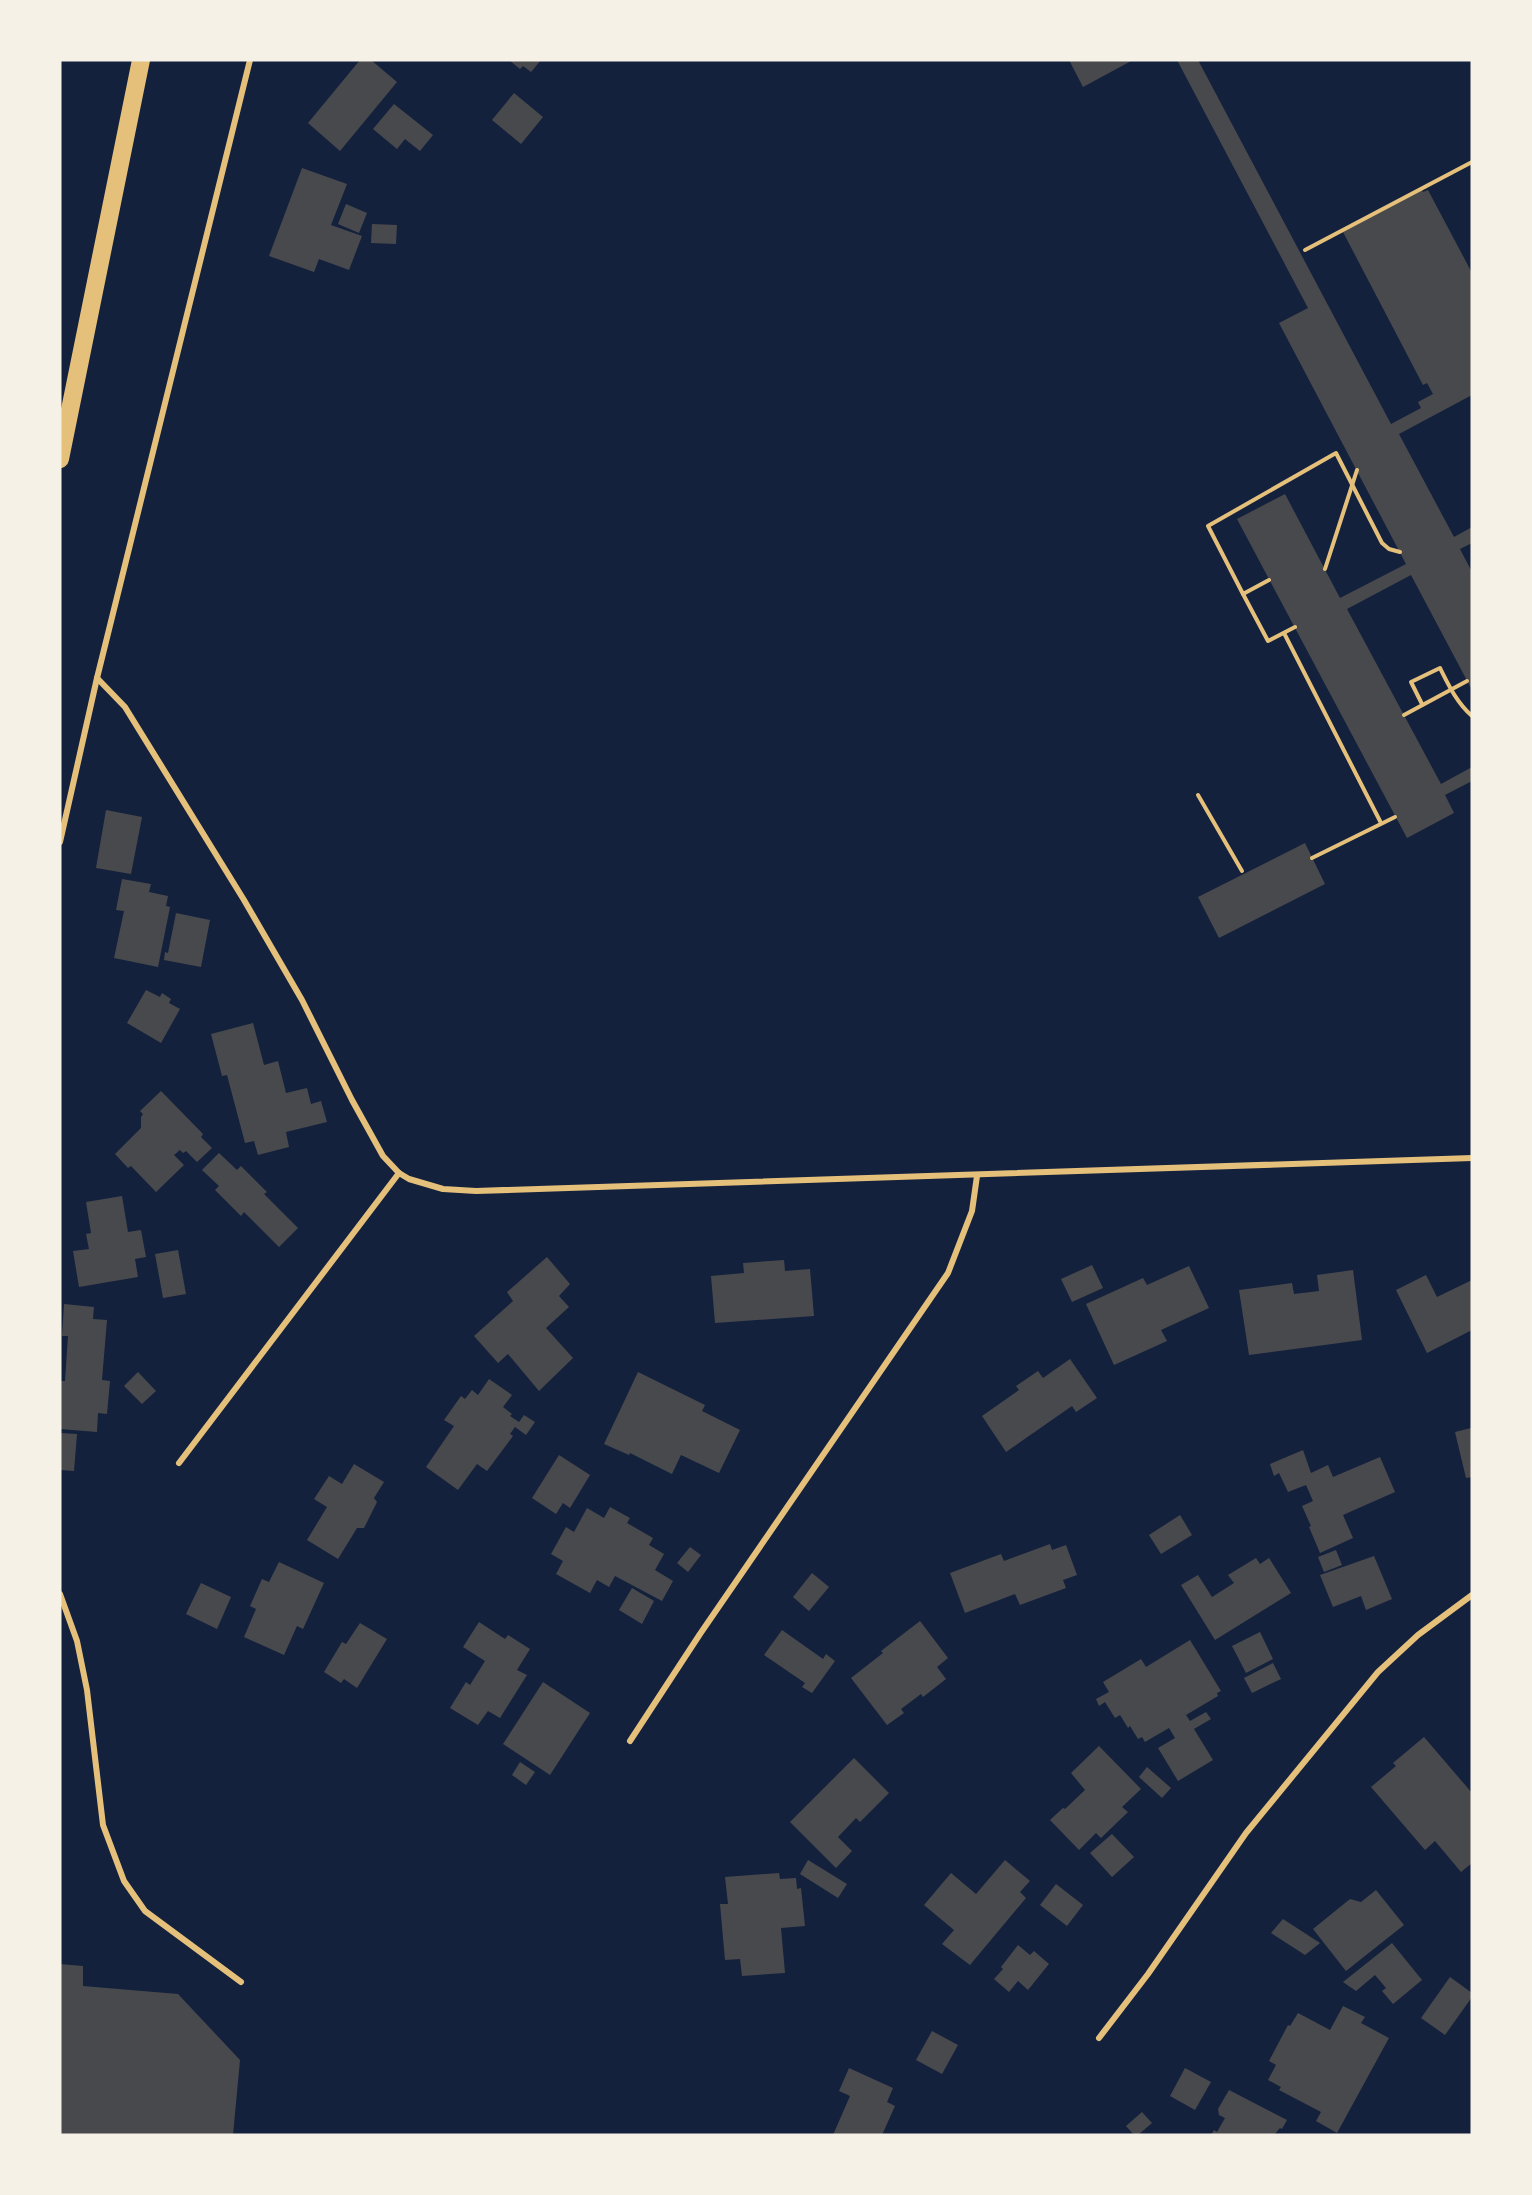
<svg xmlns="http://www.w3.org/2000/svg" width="1532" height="2195" viewBox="0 0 1532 2195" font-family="'Titillium Web',sans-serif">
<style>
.building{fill:#48494c}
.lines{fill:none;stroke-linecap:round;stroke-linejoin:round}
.path{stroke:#e5c07b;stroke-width:4}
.minor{stroke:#e5c07b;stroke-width:6}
.motorway{stroke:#e5c07b;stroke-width:18}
</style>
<rect width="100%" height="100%" fill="#14213d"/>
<!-- building -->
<g class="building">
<path d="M 360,60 L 371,60 L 397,82 L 340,151 L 308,123 Z"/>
<path d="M 509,60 L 541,60 L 531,72 L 523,66 L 520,69 Z"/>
<path d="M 1069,60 L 1133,60 L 1083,87 Z"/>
<path d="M 1177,60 L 1198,60 L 1391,424 L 1421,408 L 1418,402 L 1433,394 L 1427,383 L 1423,385 L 1343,232 L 1422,190 L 1423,192 L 1428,190 L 1472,273 L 1472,395 L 1399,434 L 1454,537 L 1472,527 L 1472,543 L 1460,549 L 1472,572 L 1472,690 L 1411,575 L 1347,609 L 1441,784 L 1472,767 L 1472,781 L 1445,795 L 1454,813 L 1407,838 L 1237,519 L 1285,494 L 1340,598 L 1406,564 L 1279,323 L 1308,308 Z"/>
<path d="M 514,93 L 543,117 L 521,144 L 492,120 Z"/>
<path d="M 394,104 L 433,135 L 420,151 L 405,139 L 397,149 L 373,129 Z"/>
<path d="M 302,168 L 347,184 L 331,225 L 362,236 L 349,270 L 319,259 L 314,272 L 269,256 Z"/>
<path d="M 346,204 L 367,213 L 359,233 L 338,224 Z"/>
<path d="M 372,224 L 397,225 L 396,244 L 371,243 Z"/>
<path d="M 106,810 L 142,817 L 131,874 L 96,868 Z"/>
<path d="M 1305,843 L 1325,884 L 1219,938 L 1198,897 Z"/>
<path d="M 122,879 L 151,884 L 149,892 L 168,896 L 166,906 L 170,907 L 158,967 L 114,958 L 124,911 L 116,910 Z"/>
<path d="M 176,913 L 210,920 L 201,967 L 164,960 L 165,952 L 168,953 Z"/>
<path d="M 146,990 L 160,997 L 162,993 L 171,999 L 169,1003 L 180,1009 L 161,1043 L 127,1023 Z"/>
<path d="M 253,1023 L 264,1065 L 278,1061 L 286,1093 L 307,1088 L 311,1104 L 321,1101 L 327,1122 L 286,1132 L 289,1147 L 258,1155 L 254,1141 L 245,1143 L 227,1075 L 222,1076 L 211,1034 Z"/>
<path d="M 161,1091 L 203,1134 L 201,1137 L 212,1148 L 197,1162 L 186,1151 L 183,1153 L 180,1150 L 174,1155 L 184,1165 L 156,1192 L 131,1166 L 128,1168 L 115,1154 L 141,1128 L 141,1117 L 143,1114 L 140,1111 Z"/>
<path d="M 219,1153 L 237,1170 L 241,1166 L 267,1192 L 264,1194 L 298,1228 L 279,1247 L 244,1212 L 241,1216 L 215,1190 L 219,1186 L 202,1170 Z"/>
<path d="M 122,1196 L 128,1232 L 141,1230 L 146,1257 L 135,1259 L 138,1277 L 79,1287 L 73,1251 L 89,1249 L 86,1234 L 91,1233 L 86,1202 Z"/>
<path d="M 178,1250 L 186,1294 L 163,1298 L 155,1254 Z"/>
<path d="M 547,1257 L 570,1284 L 559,1296 L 569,1307 L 546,1328 L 573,1358 L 539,1391 L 508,1354 L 498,1363 L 474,1336 L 513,1301 L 507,1292 Z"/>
<path d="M 784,1260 L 785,1271 L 810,1269 L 814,1316 L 715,1323 L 711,1276 L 744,1273 L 743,1263 Z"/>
<path d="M 1092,1265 L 1103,1288 L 1072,1302 L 1061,1279 Z"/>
<path d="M 1189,1266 L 1209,1308 L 1161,1330 L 1167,1341 L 1114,1365 L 1086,1304 L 1143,1278 L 1147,1285 Z"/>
<path d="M 1353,1270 L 1362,1340 L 1249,1355 L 1239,1290 L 1292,1283 L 1294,1294 L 1319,1291 L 1317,1275 Z"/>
<path d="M 1426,1275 L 1437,1297 L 1472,1280 L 1472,1330 L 1427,1353 L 1396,1290 Z"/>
<path d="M 64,1304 L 94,1307 L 93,1319 L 107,1320 L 102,1380 L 110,1381 L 107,1414 L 98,1413 L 97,1432 L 60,1429 L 60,1381 L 65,1381 L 68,1336 L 62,1336 Z"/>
<path d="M 1070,1359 L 1097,1398 L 1076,1412 L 1072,1406 L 1006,1452 L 982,1416 L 1019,1390 L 1016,1386 L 1038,1371 L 1043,1378 Z"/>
<path d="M 138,1372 L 156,1391 L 142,1404 L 124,1386 Z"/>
<path d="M 638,1372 L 705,1405 L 702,1411 L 740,1430 L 719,1473 L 681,1455 L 672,1474 L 630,1453 L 629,1455 L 604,1444 Z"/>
<path d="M 489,1379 L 512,1395 L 503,1407 L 512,1414 L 510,1416 L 519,1422 L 524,1415 L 535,1422 L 526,1435 L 515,1427 L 510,1434 L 513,1436 L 487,1471 L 477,1464 L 458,1490 L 426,1467 L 454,1426 L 444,1420 L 461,1396 L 465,1399 L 472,1390 L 478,1395 Z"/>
<path d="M 1471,1428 L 1472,1477 L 1466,1478 L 1455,1432 Z"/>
<path d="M 60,1433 L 77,1434 L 74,1471 L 60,1470 Z"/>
<path d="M 1303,1450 L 1311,1473 L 1328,1465 L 1333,1477 L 1380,1457 L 1395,1492 L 1343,1515 L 1353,1538 L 1320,1553 L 1309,1527 L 1311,1526 L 1302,1506 L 1313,1501 L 1306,1485 L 1288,1492 L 1279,1473 L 1274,1476 L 1270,1464 Z"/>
<path d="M 559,1455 L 590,1475 L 570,1508 L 563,1503 L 556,1514 L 532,1498 Z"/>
<path d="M 354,1464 L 384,1482 L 374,1498 L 377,1502 L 364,1528 L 357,1528 L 338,1559 L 307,1540 L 327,1507 L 314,1499 L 329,1476 L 342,1484 Z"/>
<path d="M 610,1507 L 630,1518 L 627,1523 L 653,1538 L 649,1545 L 664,1554 L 655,1570 L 673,1581 L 662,1601 L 615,1576 L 609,1587 L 597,1580 L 590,1593 L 556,1574 L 563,1561 L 551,1554 L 566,1527 L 574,1532 L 587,1508 L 604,1518 Z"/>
<path d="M 1180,1515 L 1192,1535 L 1161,1554 L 1149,1535 Z"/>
<path d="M 1050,1544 L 1052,1550 L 1066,1545 L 1077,1575 L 1063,1580 L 1066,1588 L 1020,1605 L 1015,1594 L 965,1613 L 950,1573 L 1001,1554 L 1004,1561 Z"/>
<path d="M 690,1547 L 701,1555 L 688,1572 L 677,1563 Z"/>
<path d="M 1336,1550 L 1342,1565 L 1324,1572 L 1318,1557 Z"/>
<path d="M 1374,1556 L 1392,1599 L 1366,1610 L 1361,1596 L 1333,1607 L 1320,1575 Z"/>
<path d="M 1256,1558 L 1260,1564 L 1269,1558 L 1291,1593 L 1215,1640 L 1181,1585 L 1198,1575 L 1212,1597 L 1234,1583 L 1228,1575 Z"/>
<path d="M 279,1562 L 324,1583 L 303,1629 L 297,1626 L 284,1655 L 244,1637 L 256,1609 L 250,1606 L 262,1579 L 269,1582 Z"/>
<path d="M 812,1573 L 829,1587 L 809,1611 L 793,1597 Z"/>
<path d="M 201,1583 L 231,1597 L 217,1629 L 186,1614 Z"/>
<path d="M 632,1588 L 654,1601 L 642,1624 L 619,1610 Z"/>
<path d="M 920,1621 L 948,1658 L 937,1667 L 946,1679 L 923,1697 L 921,1694 L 901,1709 L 904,1713 L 887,1725 L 851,1678 L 883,1653 L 881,1651 Z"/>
<path d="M 479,1622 L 505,1639 L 508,1635 L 530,1649 L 517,1670 L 527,1675 L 500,1718 L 488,1711 L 478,1725 L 450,1708 L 466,1682 L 470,1685 L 485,1661 L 463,1647 Z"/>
<path d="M 360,1623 L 387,1639 L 357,1688 L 344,1679 L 341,1683 L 324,1672 L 342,1642 L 346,1644 Z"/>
<path d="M 782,1630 L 823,1659 L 826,1654 L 835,1661 L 812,1693 L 802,1687 L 805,1683 L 764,1655 Z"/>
<path d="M 1260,1632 L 1273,1659 L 1246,1673 L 1232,1646 Z"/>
<path d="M 1190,1640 L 1221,1691 L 1217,1693 L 1218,1696 L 1186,1715 L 1190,1721 L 1206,1712 L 1211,1719 L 1194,1729 L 1213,1760 L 1178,1781 L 1158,1748 L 1175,1738 L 1169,1728 L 1145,1742 L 1142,1737 L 1138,1739 L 1130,1726 L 1128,1728 L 1120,1715 L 1115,1718 L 1105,1702 L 1099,1706 L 1096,1699 L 1109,1692 L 1103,1682 L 1141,1659 L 1146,1667 Z"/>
<path d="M 1273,1663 L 1281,1679 L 1252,1693 L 1244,1678 Z"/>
<path d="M 543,1682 L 590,1713 L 550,1775 L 503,1744 Z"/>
<path d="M 1424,1737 L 1472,1793 L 1472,1863 L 1461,1872 L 1435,1841 L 1425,1850 L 1371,1787 L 1396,1766 L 1393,1763 Z"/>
<path d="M 1099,1746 L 1141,1789 L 1122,1807 L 1128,1812 L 1101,1838 L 1096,1833 L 1079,1850 L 1050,1820 L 1063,1808 L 1065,1809 L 1085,1790 L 1071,1773 Z"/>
<path d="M 854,1758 L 889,1793 L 860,1822 L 856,1818 L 838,1837 L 852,1851 L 836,1868 L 790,1822 Z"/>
<path d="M 520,1762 L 535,1772 L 526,1785 L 512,1775 Z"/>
<path d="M 1147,1767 L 1171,1788 L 1162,1798 L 1139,1777 Z"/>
<path d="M 1112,1834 L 1134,1857 L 1112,1877 L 1090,1853 Z"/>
<path d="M 808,1860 L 847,1884 L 838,1898 L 800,1874 Z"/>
<path d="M 1005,1860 L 1030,1881 L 1020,1892 L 1026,1898 L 970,1965 L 942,1944 L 954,1930 L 924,1905 L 951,1873 L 976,1894 Z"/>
<path d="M 779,1873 L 780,1879 L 796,1878 L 797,1889 L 801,1888 L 805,1926 L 781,1928 L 785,1973 L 742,1976 L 740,1959 L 725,1960 L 720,1904 L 728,1904 L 725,1877 Z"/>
<path d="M 1056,1884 L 1083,1905 L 1067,1926 L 1040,1905 Z"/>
<path d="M 1376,1890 L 1404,1925 L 1346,1971 L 1313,1929 L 1350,1899 L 1361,1902 Z"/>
<path d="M 1283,1919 L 1320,1943 L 1305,1955 L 1271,1933 Z"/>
<path d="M 1392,1943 L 1422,1980 L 1393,2004 L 1382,1991 L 1386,1988 L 1375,1975 L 1356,1991 L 1343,1982 Z"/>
<path d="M 1018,1945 L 1030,1955 L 1034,1951 L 1049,1964 L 1028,1990 L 1018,1981 L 1009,1992 L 994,1979 L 1003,1969 L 1001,1967 Z"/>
<path d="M 60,1964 L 83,1966 L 83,1986 L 178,1994 L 240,2060 L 233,2135 L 60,2135 Z"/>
<path d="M 1450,1977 L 1472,1993 L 1472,1997 L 1445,2035 L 1421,2018 Z"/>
<path d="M 1343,2006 L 1365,2017 L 1361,2023 L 1389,2038 L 1337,2133 L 1316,2121 L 1321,2112 L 1279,2090 L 1281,2087 L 1268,2080 L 1276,2065 L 1269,2061 L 1288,2025 L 1290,2026 L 1298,2013 L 1330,2030 Z"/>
<path d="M 932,2031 L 958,2045 L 942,2074 L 916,2060 Z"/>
<path d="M 849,2068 L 893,2088 L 887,2102 L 895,2106 L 882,2135 L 833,2135 L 850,2096 L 839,2091 Z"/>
<path d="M 1185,2068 L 1211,2082 L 1195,2110 L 1170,2096 Z"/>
<path d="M 1229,2090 L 1287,2120 L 1282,2129 L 1280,2128 L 1274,2135 L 1211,2135 L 1214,2130 L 1217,2132 L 1225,2118 L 1219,2115 L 1218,2109 Z"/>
<path d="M 1142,2112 L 1152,2123 L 1138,2135 L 1134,2135 L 1126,2126 Z"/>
</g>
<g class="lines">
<!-- path -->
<g class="path">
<path d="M 1305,250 L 1472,162"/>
<path d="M 1325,569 L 1357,470"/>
<path d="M 1269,580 L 1243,594 L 1208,526 L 1336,453 L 1382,543 L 1389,549 L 1400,552"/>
<path d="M 1243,594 L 1268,641 L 1295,627"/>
<path d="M 1284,633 L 1381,823"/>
<path d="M 1422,704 L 1411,682 L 1440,668 C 1449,686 1457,703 1472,716"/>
<path d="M 1404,715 L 1467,681"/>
<path d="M 1198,795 L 1242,871"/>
<path d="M 1312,858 L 1395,817"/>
</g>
<!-- minor -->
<g class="minor">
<path d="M 97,678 L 125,707 L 244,900 L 302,1000 L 352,1100 L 383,1156 L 399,1173 L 409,1179 L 443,1189 L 476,1191 L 1472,1158"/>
<path d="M 60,842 L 97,678 L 250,60"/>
<path d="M 179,1463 L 399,1173"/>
<path d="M 60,1594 L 77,1641 L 87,1690 L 103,1825 L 124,1881 L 145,1911 L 241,1982"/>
<path d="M 630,1741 L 700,1634 L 948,1273 L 972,1211 L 977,1176"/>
<path d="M 1099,2038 L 1148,1974 L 1246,1833 L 1378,1672 L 1418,1635 L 1472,1595"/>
</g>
<!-- motorway -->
<path class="motorway" d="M 60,459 L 141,60"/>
</g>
<!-- border -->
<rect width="1532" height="2195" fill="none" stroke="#f6f1e7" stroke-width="123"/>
</svg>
